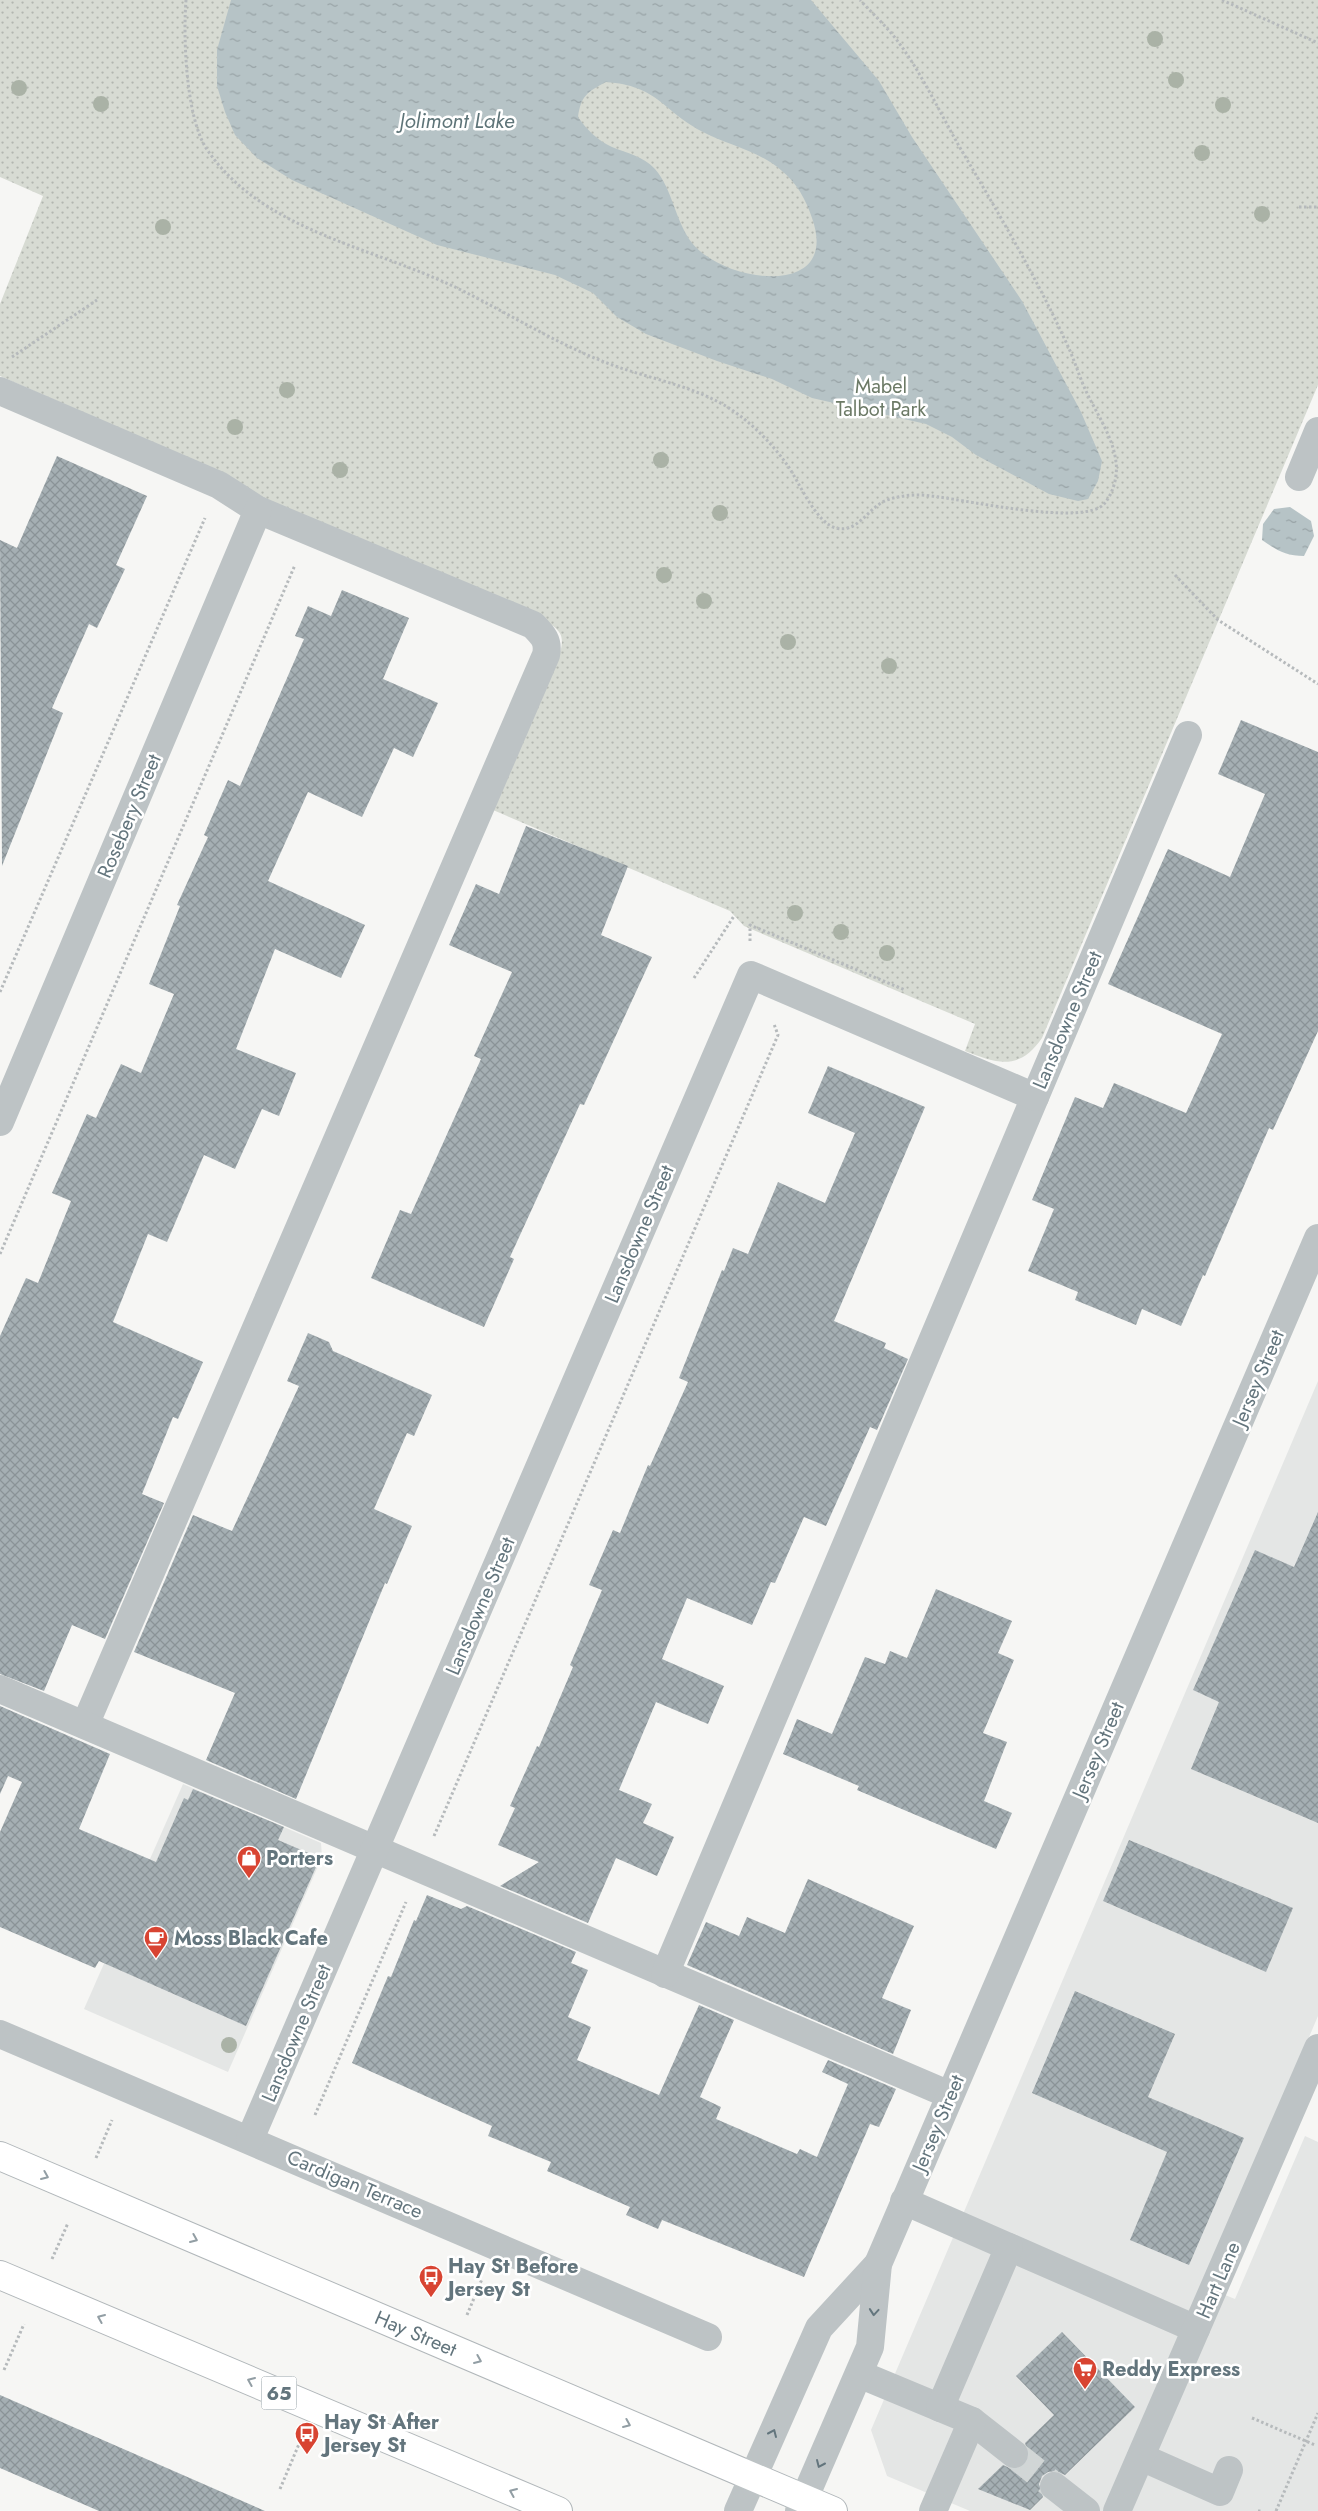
<svg xmlns="http://www.w3.org/2000/svg" width="1318" height="2511" viewBox="0 0 1318 2511" font-family="Jost,sans-serif">
<style>
.built{fill:#e4e6e5}
.park{fill:url(#park-dots)}
.water{fill:url(#water-ripples);fill-rule:evenodd}
.building{fill:url(#building-cross-hatch)}
.lines{fill:none;stroke-linecap:round;stroke-linejoin:round}
.minor-tunnel{stroke:#d1d6d6;stroke-width:28;stroke-dasharray:28 14;stroke-linecap:butt}
.major-casing{stroke:#b1b7ba;stroke-width:30}
.path{stroke:#b6babc;stroke-width:3;stroke-dasharray:2.5 2.5;stroke-linecap:butt}
.minor{stroke:#bdc3c5;stroke-width:28}
.major{stroke:#fff;stroke-width:28}
.tree{fill:#aab2a6}
.oneway{stroke:#929ea4}
.oneway2{stroke:#63757d}
.labels{text-anchor:middle;stroke-width:5;stroke-linejoin:round;paint-order:stroke}
.shield{fill:#fff;stroke:#929ea4;stroke-width:1}
.shield-label{font-size:19px;font-weight:bold;fill:#63757d}
.park-label{font-size:20px;fill:#6c7a66;stroke:#fff}
.street-label{font-size:20px;fill:#63757d;stroke:#fff}
.poi-label{font-size:20px;font-weight:bold;fill:#63757d;stroke:#fff;text-anchor:start}
.water-label{font-size:21px;font-style:italic;fill:#5e7478;stroke:#fff}
</style>
<defs>
<pattern id="park-dots" width="8" height="8" patternUnits="userSpaceOnUse" patternTransform="scale(1.25)"><rect width="8" height="8" fill="#d7dbd3"/><path d="M2 2h.1M6 6h.1" fill="none" stroke="#b2b6b0" stroke-width="1.8" stroke-linecap="round"/></pattern>
<pattern id="water-ripples" width="26" height="14" patternUnits="userSpaceOnUse" patternTransform="scale(1.25)"><rect width="26" height="14" fill="#b6c3c6"/><path d="M2 4q2-2 4 0t4 0M15 11q2-2 4 0t4 0" fill="none" stroke="#98a3a6"/></pattern>
<pattern id="building-cross-hatch" width="8" height="8" patternUnits="userSpaceOnUse" patternTransform="scale(1.25)"><rect width="8" height="8" fill="#a5afb3"/><path d="M0 0l8 8M0 8l8-8" fill="none" stroke="#8a9397"/></pattern>
</defs>
<rect width="100%" height="100%" fill="#f6f6f4"/>
<!-- built -->
<g class="built">
<path d="M 1318,1381 L 1318,2016 L 1203,2286 L 1235,2299 L 1305,2136 L 1318,2142 L 1318,2511 L 970,2511 L 887,2476 L 871,2430 Z"/>
<path d="M 183,1784 L 321,1843 L 322,1857 L 228,2072 L 84,2009 Z"/>
</g>
<!-- park -->
<path class="park" d="M 0,0 L 1318,0 L 1318,385 L 1042,1038 C 1019,1071 998,1064 965,1051 L 975,1024 L 744,926 L 730,911 L 493,810 L 561,649 C 563,638 562,633 553,626 L 243,490 L 221,473 L 0,376 L 0,304 L 43,196 L 0,177 Z"/>
<!-- water -->
<g class="water">
<path d="M 231,0 L 811,0 L 879,81 L 912,137 L 1022,301 L 1081,412 L 1102,461 L 1098,481 L 1088,499 L 1078,501 L 1049,494 L 976,455 L 952,437 L 926,424 L 812,398 L 772,379 L 717,361 L 646,334 L 617,317 L 593,293 L 555,275 L 437,245 L 292,180 L 257,158 L 235,135 L 225,112 L 217,86 L 217,50 ZM 606,82 C 658,86 661,109 701,131 C 727,145 760,151 782,171 C 797,183 806,200 812,218 C 841,299 725,284 692,243 C 675,221 673,190 655,169 C 643,156 627,153 612,147 C 597,140 587,130 578,117 C 581,96 587,92 606,82 Z"/>
<path d="M 1290,507 L 1311,521 L 1314,536 L 1304,556 C 1286,556 1276,550 1262,540 L 1263,524 L 1274,509 Z"/>
</g>
<!-- building -->
<g class="building">
<path d="M 57,456 L 147,496 L 116,565 L 125,569 L 97,628 L 89,624 L 52,708 L 63,713 L 2,866 L 0,540 L 17,548 Z"/>
<path d="M 342,590 L 409,618 L 383,679 L 438,703 L 413,757 L 394,748 L 362,817 L 308,792 L 268,881 L 365,925 L 341,978 L 275,949 L 236,1049 L 296,1073 L 279,1116 L 262,1109 L 235,1169 L 204,1155 L 167,1242 L 148,1234 L 113,1322 L 203,1362 L 178,1419 L 173,1417 L 142,1494 L 164,1503 L 105,1639 L 72,1625 L 44,1691 L 0,1674 L 0,1336 L 26,1278 L 38,1283 L 71,1201 L 52,1193 L 87,1114 L 96,1118 L 121,1064 L 141,1073 L 174,994 L 149,984 L 180,906 L 177,905 L 208,837 L 204,835 L 228,780 L 240,786 L 304,639 L 295,636 L 308,606 L 331,616 Z"/>
<path d="M 1241,720 L 1318,752 L 1318,1031 L 1273,1130 L 1269,1128 L 1205,1276 L 1203,1275 L 1181,1326 L 1142,1309 L 1136,1325 L 1075,1300 L 1078,1292 L 1028,1271 L 1054,1209 L 1032,1200 L 1075,1097 L 1103,1108 L 1114,1083 L 1186,1113 L 1222,1034 L 1108,984 L 1168,849 L 1230,877 L 1265,794 L 1218,774 Z"/>
<path d="M 526,826 L 628,866 L 601,935 L 652,957 L 584,1105 L 580,1104 L 510,1257 L 514,1259 L 484,1327 L 371,1278 L 400,1210 L 411,1214 L 481,1059 L 474,1056 L 512,972 L 449,945 L 476,884 L 499,894 Z"/>
<path d="M 828,1066 L 925,1107 L 834,1321 L 886,1343 L 884,1348 L 908,1359 L 877,1430 L 870,1427 L 826,1526 L 804,1517 L 775,1583 L 771,1582 L 752,1625 L 687,1598 L 662,1659 L 724,1686 L 708,1724 L 656,1702 L 619,1790 L 652,1804 L 643,1823 L 674,1837 L 657,1876 L 616,1858 L 588,1923 L 500,1886 L 539,1862 L 498,1845 L 515,1808 L 510,1806 L 537,1746 L 539,1747 L 573,1667 L 570,1665 L 602,1590 L 589,1585 L 613,1530 L 620,1533 L 648,1465 L 650,1466 L 688,1382 L 679,1378 L 722,1270 L 724,1271 L 733,1248 L 748,1254 L 778,1182 L 825,1203 L 855,1133 L 808,1113 Z"/>
<path d="M 308,1333 L 329,1342 L 333,1351 L 432,1395 L 414,1436 L 407,1433 L 374,1509 L 412,1526 L 387,1584 L 385,1583 L 296,1799 L 206,1760 L 235,1693 L 134,1652 L 193,1515 L 232,1531 L 299,1386 L 287,1381 Z"/>
<path d="M 1318,1512 L 1318,1823 L 1191,1769 L 1219,1702 L 1193,1690 L 1255,1550 L 1294,1567 Z"/>
<path d="M 936,1589 L 1012,1621 L 998,1653 L 1014,1660 L 983,1733 L 1007,1742 L 984,1801 L 1012,1813 L 996,1849 L 857,1790 L 859,1786 L 783,1754 L 797,1719 L 832,1734 L 865,1657 L 885,1664 L 890,1651 L 907,1658 Z"/>
<path d="M 0,1706 L 110,1754 L 79,1829 L 156,1862 L 184,1798 L 188,1800 L 193,1789 L 284,1827 L 278,1840 L 320,1858 L 246,2026 L 99,1961 L 95,1968 L 0,1927 L 0,1832 L 22,1782 L 8,1776 L 0,1794 Z"/>
<path d="M 1129,1840 L 1293,1908 L 1266,1972 L 1103,1901 Z"/>
<path d="M 808,1879 L 914,1926 L 882,1998 L 911,2010 L 893,2054 L 687,1965 L 706,1922 L 739,1936 L 747,1917 L 785,1933 Z"/>
<path d="M 427,1895 L 461,1909 L 467,1906 L 576,1952 L 571,1963 L 588,1970 L 568,2017 L 591,2027 L 577,2060 L 659,2095 L 699,2005 L 734,2020 L 700,2097 L 721,2107 L 716,2119 L 797,2154 L 800,2149 L 817,2157 L 848,2084 L 822,2072 L 828,2060 L 896,2089 L 879,2127 L 870,2124 L 804,2277 L 662,2220 L 658,2229 L 626,2215 L 630,2207 L 547,2171 L 551,2162 L 488,2136 L 492,2126 L 352,2063 L 388,1976 L 391,1977 L 414,1920 L 416,1921 Z"/>
<path d="M 1075,1991 L 1175,2034 L 1148,2097 L 1244,2138 L 1189,2265 L 1130,2240 L 1167,2152 L 1032,2093 Z"/>
<path d="M 1062,2332 L 1135,2407 L 1065,2475 L 1056,2471 L 1048,2472 L 1042,2476 L 1039,2484 L 1043,2497 L 1030,2510 L 978,2489 L 1003,2465 L 1012,2469 L 1019,2469 L 1026,2464 L 1029,2456 L 1025,2443 L 1054,2415 L 1016,2376 Z"/>
<path d="M 0,2395 L 265,2511 L 99,2511 L 0,2468 Z"/>
</g>
<g class="lines">
<!-- minor-tunnel -->
<path class="minor-tunnel" d="M 1014,2454 L 1054,2486"/>
<defs>
<g id="major">
<path id="s1" d="M 0,2156 L 833,2511"/>
<path d="M 0,2275 L 558,2511"/>
</g>
</defs>
<!-- major casing -->
<use href="#major" class="major-casing"/>
<!-- path -->
<g class="path">
<path d="M 186,0 C 183,38 186,116 206,148 C 261,231 373,247 457,288 C 508,313 555,343 607,363 C 646,378 687,384 724,405 C 748,419 772,443 788,466 C 799,482 816,523 836,528 C 858,534 868,507 887,500 C 904,494 922,494 939,497 C 970,501 1084,526 1104,504 C 1113,494 1118,476 1116,462 C 1113,436 1096,413 1085,389 C 1078,373 1073,356 1065,340 C 1034,273 996,209 959,146 C 939,111 920,70 896,39 C 885,25 872,13 860,0"/>
<path d="M 1222,0 L 1318,43"/>
<path d="M 1299,207 L 1318,207"/>
<path d="M 12,357 L 97,300"/>
<path d="M 1175,575 L 1218,620 L 1318,684"/>
<path d="M 750,941 L 750,925 L 905,990"/>
<path d="M 694,978 L 734,916"/>
<path d="M 0,992 L 205,518"/>
<path d="M 0,1254 L 295,565"/>
<path d="M 434,1836 L 778,1035 L 774,1024"/>
<path d="M 315,2115 L 406,1902"/>
<path d="M 96,2158 L 112,2120"/>
<path d="M 52,2259 L 68,2223"/>
<path d="M 467,2315 L 482,2279"/>
<path d="M 4,2370 L 24,2324"/>
<path d="M 1252,2418 L 1315,2445"/>
<path d="M 280,2489 L 299,2444"/>
<path d="M 1258,2511 L 1261,2511"/>
<path d="M 1276,2511 L 1318,2413"/>
</g>
<!-- minor -->
<g class="minor">
<path d="M 0,391 L 219,485 L 258,510 L 533,625 C 543,635 549,641 546,655 L 85,1725"/>
<path d="M 1299,477 L 1318,431"/>
<path d="M 0,1122 L 258,510"/>
<path d="M 0,1689 L 950,2095"/>
<path d="M 665,1974 L 1035,1097"/>
<path d="M 0,2034 L 708,2337"/>
<path d="M 250,2139 L 751,975 L 1035,1097 L 1188,735"/>
<path d="M 904,2201 L 1196,2329"/>
<path d="M 859,2374 L 972,2421 L 1014,2454"/>
<path d="M 940,2408 L 1009,2247"/>
<path d="M 1141,2457 L 1220,2492 L 1229,2470"/>
<path d="M 1054,2486 L 1086,2511"/>
<path d="M 738,2511 L 819,2328 L 878,2264"/>
<path d="M 799,2511 L 870,2347 L 878,2264 L 1318,1238"/>
<path d="M 933,2511 L 972,2421"/>
<path d="M 1117,2511 L 1318,2048"/>
</g>
<!-- major -->
<use href="#major" class="major"/>
</g>
<!-- trees -->
<g class="tree">
<circle cx="1155" cy="39" r="8"/>
<circle cx="1176" cy="80" r="8"/>
<circle cx="19" cy="88" r="8"/>
<circle cx="101" cy="104" r="8"/>
<circle cx="1223" cy="105" r="8"/>
<circle cx="1202" cy="153" r="8"/>
<circle cx="1262" cy="214" r="8"/>
<circle cx="163" cy="227" r="8"/>
<circle cx="287" cy="390" r="8"/>
<circle cx="235" cy="427" r="8"/>
<circle cx="661" cy="460" r="8"/>
<circle cx="340" cy="470" r="8"/>
<circle cx="720" cy="513" r="8"/>
<circle cx="664" cy="575" r="8"/>
<circle cx="704" cy="601" r="8"/>
<circle cx="788" cy="642" r="8"/>
<circle cx="889" cy="666" r="8"/>
<circle cx="795" cy="913" r="8"/>
<circle cx="841" cy="932" r="8"/>
<circle cx="887" cy="953" r="8"/>
<circle cx="229" cy="2045" r="8"/>
</g>
<!-- one-way arrows -->
<defs><path id="oneway-chevron" d="M-2-3.5L2.5 0L-2 3.5" fill="none" stroke-width="1.6" stroke-linecap="round" stroke-linejoin="round" transform="scale(1.25)"/></defs>
<g class="oneway">
<use href="#oneway-chevron" transform="translate(45 2176) rotate(23)"/>
<use href="#oneway-chevron" transform="translate(194 2239) rotate(23)"/>
<use href="#oneway-chevron" transform="translate(101 2318) rotate(-157)"/>
<use href="#oneway-chevron" transform="translate(478 2360) rotate(23)"/>
<use href="#oneway-chevron" transform="translate(251 2381) rotate(-157)"/>
<use href="#oneway-chevron" transform="translate(627 2424) rotate(23)"/>
<use href="#oneway-chevron" transform="translate(513 2492) rotate(-157)"/>
</g>
<g class="oneway2">
<use href="#oneway-chevron" transform="translate(874 2312) rotate(95)"/>
<use href="#oneway-chevron" transform="translate(773 2433) rotate(-66)"/>
<use href="#oneway-chevron" transform="translate(820 2464) rotate(114)"/>
</g>
<!-- icons -->
<defs>
<symbol id="shop-pin" viewBox="-11 -11 22 30"><path d="M0 17L-7.5 6A9.5 9.5 0 1 1 7.5 6Z" fill="#d84432" stroke="#fff"/><path d="M-5-2.5h2.3a2.7 3.5 0 0 1 5.4 0H5L5.5 6h-11ZM-1.5-2.5h3a1.5 2.3 0 0 0-3 0Z" fill="#fff"/></symbol>
<symbol id="cafe-pin" viewBox="-11 -11 22 30"><path d="M0 17L-7.5 6A9.5 9.5 0 1 1 7.5 6Z" fill="#d84432" stroke="#fff"/><path d="M-5.5-4.5H6V0H3Q3 3.5 0 3.5H-2.5Q-5.5 3.5-5.5 0ZM3-3.2v2h1.7v-2ZM-6 4.5H4V6H-6Z" fill="#fff"/></symbol>
<symbol id="bus-pin" viewBox="-11 -11 22 30"><path d="M0 17L-7.5 6A9.5 9.5 0 1 1 7.5 6Z" fill="#d84432" stroke="#fff"/><path d="M-5-6H5V4H4V6H2V4H-2V6H-4V4H-5ZM-3.5-4V0h7V-4ZM-3.5 1.2v1.5H-2V1.2ZM2 1.2v1.5H3.5V1.2Z" fill="#fff"/></symbol>
<symbol id="supermarket-pin" viewBox="-11 -11 22 30"><path d="M0 17L-7.5 6A9.5 9.5 0 1 1 7.5 6Z" fill="#d84432" stroke="#fff"/><path d="M-6-5.5h2.5l.6 2H6L4.5 2H-2.5L-4.4-4H-6ZM-1.5 3.2a1.3 1.3 0 1 0 .1 0ZM3 3.2a1.3 1.3 0 1 0 .1 0Z" fill="#fff"/></symbol>
</defs>
<g fill-rule="evenodd">
<use href="#shop-pin" x="235" y="1844" width="28" height="38"/>
<use href="#cafe-pin" x="142" y="1924" width="28" height="38"/>
<use href="#bus-pin" x="417" y="2263" width="28" height="38"/>
<use href="#supermarket-pin" x="1071" y="2355" width="28" height="38"/>
<use href="#bus-pin" x="293" y="2420" width="28" height="38"/>
</g>
<g class="labels">
<!-- shield labels -->
<rect class="shield" x="261.5" y="2376.5" width="35" height="33" rx="4"/>
<g class="shield-label">
<text x="279" y="2400">65</text>
</g>
<!-- park labels -->
<g class="park-label">
<text x="881" y="393">Mabel<tspan x="881" dy="23">Talbot Park</tspan></text>
</g>
<!-- street labels -->
<g class="street-label">
<text transform="translate(129 816) rotate(-67)" y="7">Rosebery Street</text>
<text transform="translate(1067 1020) rotate(-67)" y="7">Lansdowne Street</text>
<text transform="translate(639 1234) rotate(-67)" y="7">Lansdowne Street</text>
<text transform="translate(1258 1378) rotate(-67)" y="7">Jersey Street</text>
<text transform="translate(480 1606) rotate(-67)" y="7">Lansdowne Street</text>
<text transform="translate(1098 1750) rotate(-67)" y="7">Jersey Street</text>
<text transform="translate(296 2033) rotate(-67)" y="7">Lansdowne Street</text>
<text transform="translate(938 2123) rotate(-67)" y="7">Jersey Street</text>
<text transform="translate(355 2184) rotate(23)" y="7">Cardigan Terrace</text>
<text transform="translate(1218 2280) rotate(-67)" y="7">Hart Lane</text>
<text dy="7" stroke="none"><textPath href="#s1" startOffset="452">Hay Street</textPath></text>
</g>
<!-- poi labels -->
<g class="poi-label">
<text x="266" y="1865">Porters</text>
<text x="174" y="1945">Moss Black Cafe</text>
<text x="448" y="2273">Hay St Before<tspan x="448" dy="23">Jersey St</tspan></text>
<text x="1102" y="2376">Reddy Express</text>
<text x="324" y="2429">Hay St After<tspan x="324" dy="23">Jersey St</tspan></text>
</g>
<!-- water labels -->
<g class="water-label">
<text x="457" y="128">Jolimont Lake</text>
</g>
</g>
</svg>
